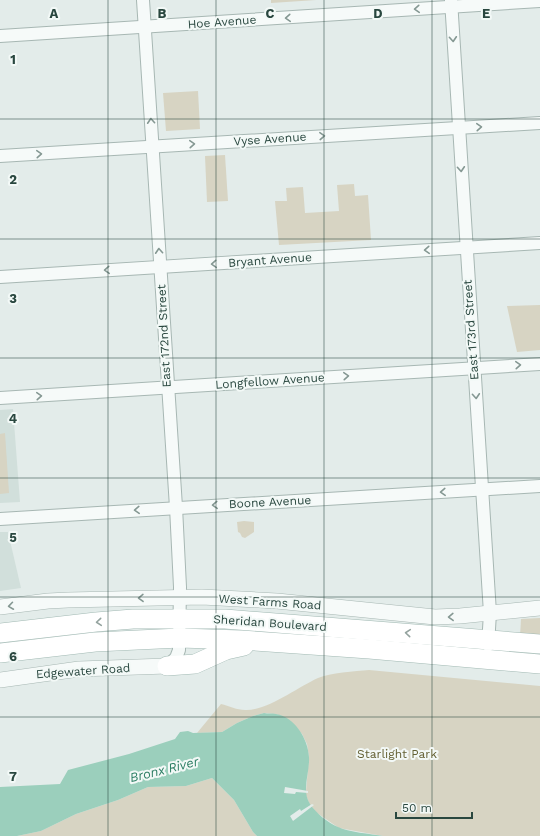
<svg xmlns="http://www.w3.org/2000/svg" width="540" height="836" viewBox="0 0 540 836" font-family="'Work Sans',sans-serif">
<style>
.built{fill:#d1dfdb}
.green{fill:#d7d4c3}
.water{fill:#9bcfbc}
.pier{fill:#e3ecea}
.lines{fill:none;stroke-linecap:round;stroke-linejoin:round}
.minor-casing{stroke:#a7b7b3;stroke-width:14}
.tertiary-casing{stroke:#a7b7b3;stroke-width:16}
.primary-casing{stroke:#a1b9b3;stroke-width:20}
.minor{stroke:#f6faf9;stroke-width:12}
.tertiary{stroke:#f6faf9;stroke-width:15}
.primary{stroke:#fff;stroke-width:19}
.oneway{stroke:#859893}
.oneway2{stroke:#94a39f}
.grid{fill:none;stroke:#29473f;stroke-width:1;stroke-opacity:0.55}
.labels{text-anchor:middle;stroke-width:4;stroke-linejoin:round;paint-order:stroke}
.street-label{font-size:12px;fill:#29473f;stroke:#f3f9f7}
.park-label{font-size:12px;fill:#646134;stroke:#f3f9f7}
.water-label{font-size:13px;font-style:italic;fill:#2e7f65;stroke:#f3f9f7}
.grid-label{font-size:13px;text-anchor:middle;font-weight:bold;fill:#29473f;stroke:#f3f9f7;stroke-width:4;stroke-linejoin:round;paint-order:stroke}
</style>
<rect width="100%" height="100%" fill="#e3ecea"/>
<!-- built -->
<g class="built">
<path d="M 13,409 L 20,502 L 0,503 L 0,410 Z"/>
<path d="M 0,532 L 8,532 L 21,588 L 0,591 Z"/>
</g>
<!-- green -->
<g class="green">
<path d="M 271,0 L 316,0 L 271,3 Z"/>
<path d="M 198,91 L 200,129 L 166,131 L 163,93 Z"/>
<path d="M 225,155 L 228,201 L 207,202 L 205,156 Z"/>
<path d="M 354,184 L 355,196 L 368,195 L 371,240 L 279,245 L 275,201 L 287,201 L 286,188 L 303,187 L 305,213 L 339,211 L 337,185 Z"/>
<path d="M 540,305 L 540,350 L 517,352 L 507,306 Z"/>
<path d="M 5,433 L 9,493 L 0,494 L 0,434 Z"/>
<path d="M 244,521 L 254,522 L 254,532 L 245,538 L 242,537 L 240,533 L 238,532 L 237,522 Z"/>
<path d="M 540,618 L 540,638 L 520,637 L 521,619 Z"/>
<path d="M 369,670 L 540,686 L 540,836 L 383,836 L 339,828 L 317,813 L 310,805 L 305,793 L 296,792 L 306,791 L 309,757 L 307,744 L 302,734 L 297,728 L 284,717 L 276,714 L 264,713 L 253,716 L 237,723 L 222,732 L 197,733 L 221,704 C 229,706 237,710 245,710 C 267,711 298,687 318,678 C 330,673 355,671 369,670 Z"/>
<path d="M 212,778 L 234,800 L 253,832 L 257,836 L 17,836 L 41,831 L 76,814 L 118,800 L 148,787 L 186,786 Z"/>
</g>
<!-- water -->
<path class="water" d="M 264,713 C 268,714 272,713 276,714 C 295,717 308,739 309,757 C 310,773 301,790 310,804 C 316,813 328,823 338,827 C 348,832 371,834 383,836 L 257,836 L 253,832 L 234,800 L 212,778 L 186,786 L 148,787 L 118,800 L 76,814 L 41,831 L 17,836 L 0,836 L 0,787 L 60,784 L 68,770 L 129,754 L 175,739 L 180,732 L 188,731 L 193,733 L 222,732 L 237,723 L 253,716 Z"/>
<!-- pier -->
<g class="pier">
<path d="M 285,787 L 308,791 L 308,793 L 296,792 L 295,794 L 284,793 Z"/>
<path d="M 312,804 L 314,805 L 293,821 L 290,816 L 300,809 L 301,811 Z"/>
</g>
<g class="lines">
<defs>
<g id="minor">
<path d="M 143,0 L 176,507 L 180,587 L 179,650 L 176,658 L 167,666"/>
<path d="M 451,0 L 490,613 L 488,645"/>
<path d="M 0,36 L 540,1"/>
<path d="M 0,156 L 540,123"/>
<path d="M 0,277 L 540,243"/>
<path d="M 0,398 L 540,364"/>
<path d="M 0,519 L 540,486"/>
</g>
<g id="tertiary">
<path d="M 0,607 L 48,601 L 68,600 L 202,597 L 277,601 L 435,617 L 460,616 L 540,608"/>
<path d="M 0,680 L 79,669 L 167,666"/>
</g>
<g id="primary">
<path d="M 0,633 L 96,622 L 133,619 L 225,619 L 540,644"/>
<path d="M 0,653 L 95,642 L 180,638 L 241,640 L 369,649 L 540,664"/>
<path d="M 167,666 L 195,664 L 226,650 L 244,646"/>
</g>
</defs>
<!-- minor casing -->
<use href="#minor" class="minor-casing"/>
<!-- tertiary casing -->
<use href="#tertiary" class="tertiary-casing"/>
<!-- primary casing -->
<use href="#primary" class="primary-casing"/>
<!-- minor -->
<use href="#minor" class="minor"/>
<!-- tertiary -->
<use href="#tertiary" class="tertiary"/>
<!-- primary -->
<use href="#primary" class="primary"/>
</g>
<!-- one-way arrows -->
<defs><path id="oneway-chevron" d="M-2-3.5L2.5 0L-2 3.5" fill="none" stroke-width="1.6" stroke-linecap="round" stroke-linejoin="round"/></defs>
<g class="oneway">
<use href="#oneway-chevron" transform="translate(417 9) rotate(176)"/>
<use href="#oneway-chevron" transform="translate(288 18) rotate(176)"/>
<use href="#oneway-chevron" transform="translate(453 39) rotate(86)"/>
<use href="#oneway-chevron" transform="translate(151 121) rotate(-94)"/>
<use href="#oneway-chevron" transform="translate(479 127) rotate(-4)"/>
<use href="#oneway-chevron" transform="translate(322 136) rotate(-3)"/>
<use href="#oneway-chevron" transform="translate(192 144) rotate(-4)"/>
<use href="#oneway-chevron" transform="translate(39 154) rotate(-4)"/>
<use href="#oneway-chevron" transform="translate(461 169) rotate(86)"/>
<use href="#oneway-chevron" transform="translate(427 250) rotate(176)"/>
<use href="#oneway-chevron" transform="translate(159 251) rotate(-94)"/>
<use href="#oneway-chevron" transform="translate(214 264) rotate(176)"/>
<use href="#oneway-chevron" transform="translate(107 270) rotate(176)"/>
<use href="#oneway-chevron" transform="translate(518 365) rotate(-4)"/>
<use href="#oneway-chevron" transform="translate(346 376) rotate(-4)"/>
<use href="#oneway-chevron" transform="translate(39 396) rotate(-4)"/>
<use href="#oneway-chevron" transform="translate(476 396) rotate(86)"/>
<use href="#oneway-chevron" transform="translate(443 492) rotate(177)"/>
<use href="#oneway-chevron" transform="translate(215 505) rotate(177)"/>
<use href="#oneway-chevron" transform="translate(137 510) rotate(177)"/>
<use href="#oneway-chevron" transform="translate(141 598) rotate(179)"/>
<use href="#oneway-chevron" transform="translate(11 606) rotate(172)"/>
<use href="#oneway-chevron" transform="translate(451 617) rotate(178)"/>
</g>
<g class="oneway2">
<use href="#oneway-chevron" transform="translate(99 622) rotate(175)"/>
<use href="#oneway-chevron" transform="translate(408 633) rotate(-175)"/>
</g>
<!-- grid -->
<path class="grid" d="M 108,0 L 108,836M 216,0 L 216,836M 324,0 L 324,836M 432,0 L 432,836M 0,119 L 540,119M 0,239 L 540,239M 0,358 L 540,358M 0,478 L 540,478M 0,597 L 540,597M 0,717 L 540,717"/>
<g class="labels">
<!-- street labels -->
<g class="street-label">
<text transform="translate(222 22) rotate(-4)" y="4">Hoe Avenue</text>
<text transform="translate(270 139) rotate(-4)" y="4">Vyse Avenue</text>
<text transform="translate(270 260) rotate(-4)" y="4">Bryant Avenue</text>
<text transform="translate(471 330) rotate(-94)" y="4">East 173rd Street</text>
<text transform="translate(164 336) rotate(-93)" y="4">East 172nd Street</text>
<text transform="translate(270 381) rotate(-4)" y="4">Longfellow Avenue</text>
<text transform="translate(270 502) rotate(-3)" y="4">Boone Avenue</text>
<text transform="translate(270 602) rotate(4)" y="4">West Farms Road</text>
<text transform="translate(270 623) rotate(4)" y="4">Sheridan Boulevard</text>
<text transform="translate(83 671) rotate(-4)" y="4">Edgewater Road</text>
</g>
<!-- park labels -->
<g class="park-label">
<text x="397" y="758">Starlight Park</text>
</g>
<!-- water labels -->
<g class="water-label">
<text transform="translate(164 769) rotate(-14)" y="5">Bronx River</text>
</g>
</g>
<g class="grid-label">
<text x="54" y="18">A</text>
<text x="162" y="18">B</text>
<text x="270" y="18">C</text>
<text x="378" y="18">D</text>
<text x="486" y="18">E</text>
<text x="13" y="64">1</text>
<text x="13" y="184">2</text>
<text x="13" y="303">3</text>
<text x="13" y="423">4</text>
<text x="13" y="542">5</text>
<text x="13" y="661">6</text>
<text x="13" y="781">7</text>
</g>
<!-- scale -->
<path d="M396 812v6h76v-6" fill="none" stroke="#29473f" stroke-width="2"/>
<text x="402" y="812" font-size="12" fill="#29473f" stroke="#f3f9f7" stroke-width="3" paint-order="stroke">50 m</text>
</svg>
